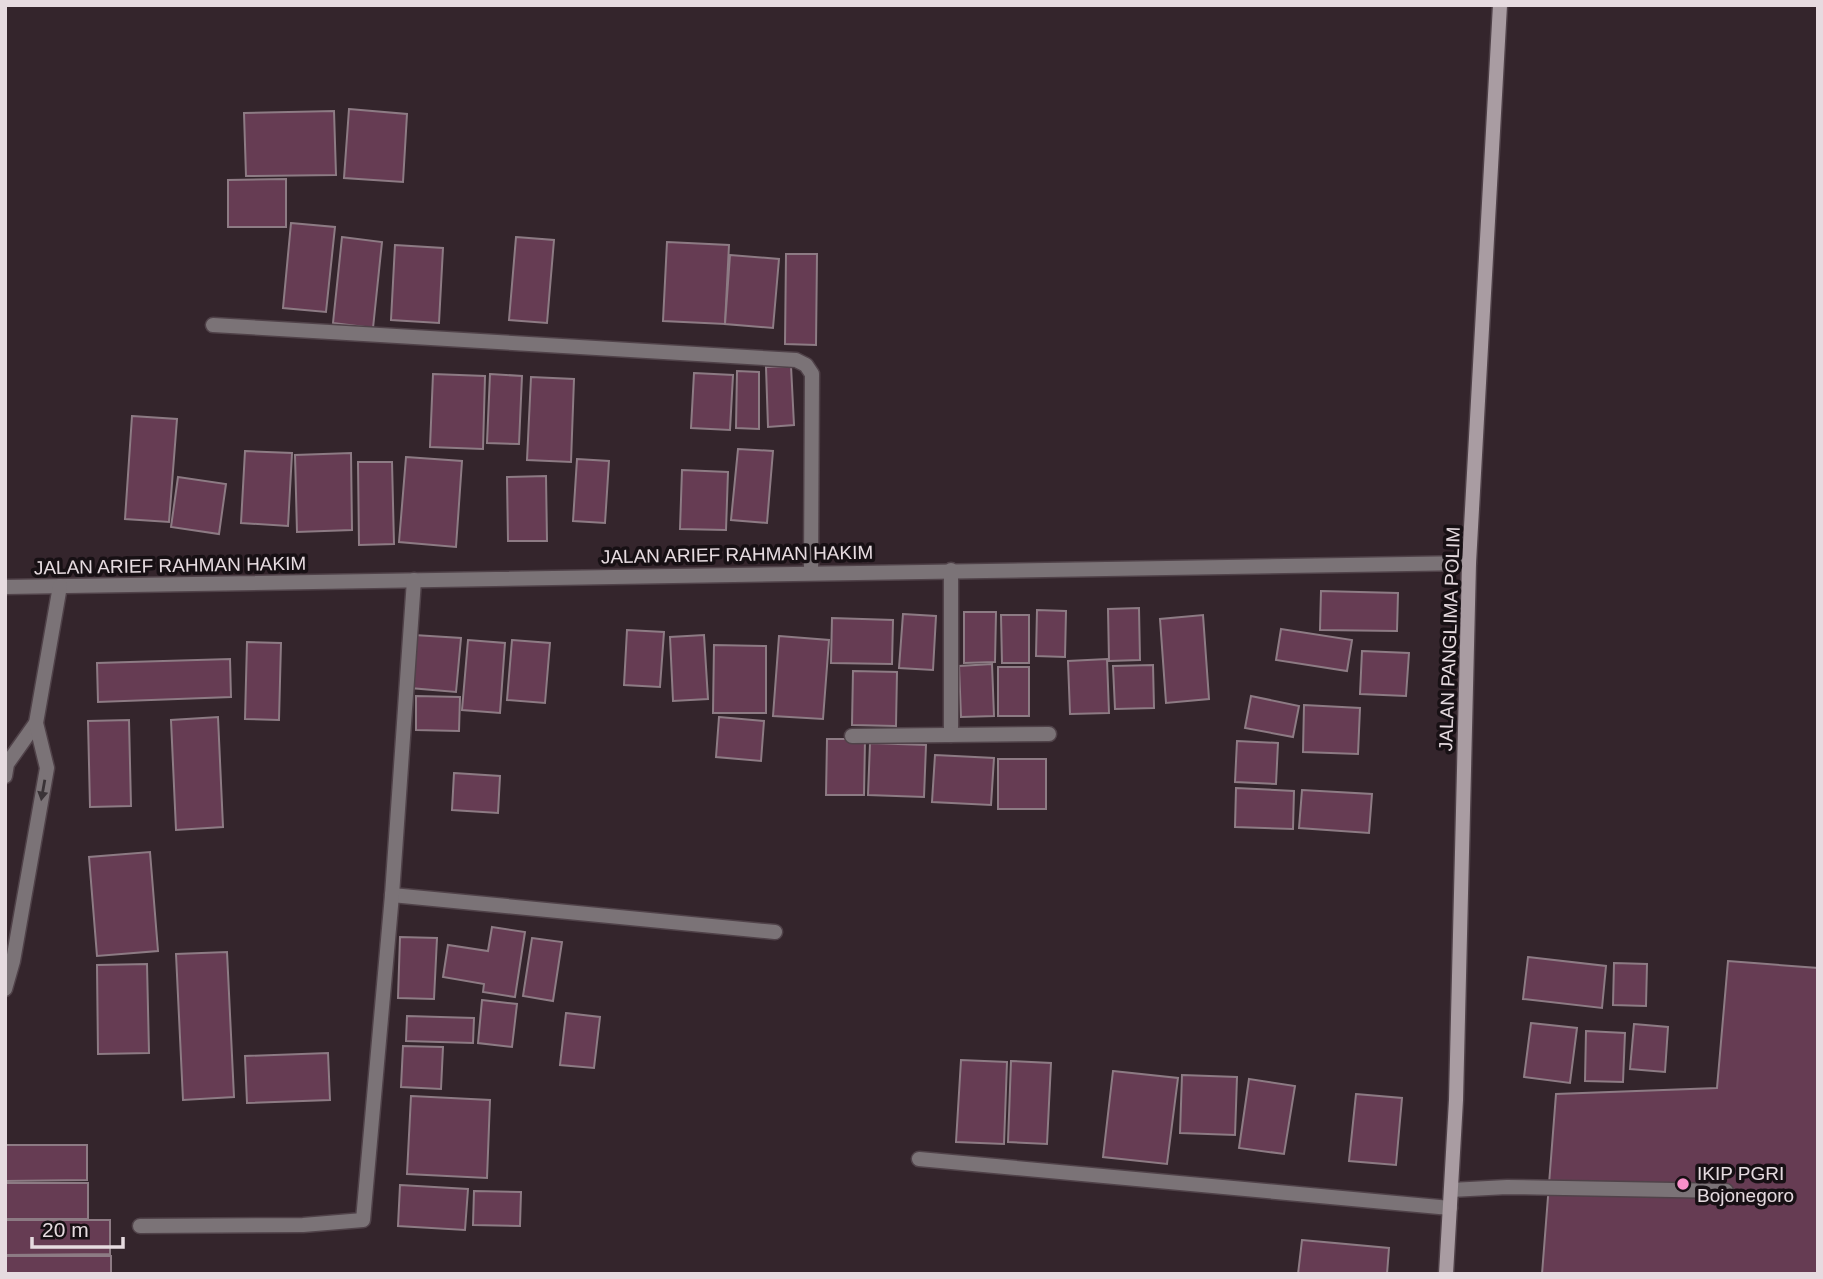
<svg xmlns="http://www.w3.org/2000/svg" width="1823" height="1279" viewBox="0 0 1823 1279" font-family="Helvetica,sans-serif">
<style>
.building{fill:#663c53;stroke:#8d7b84;stroke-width:2}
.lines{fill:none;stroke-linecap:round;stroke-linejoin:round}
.service-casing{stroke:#504249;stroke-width:17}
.minor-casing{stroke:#504249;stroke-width:17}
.secondary-casing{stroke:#504249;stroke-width:17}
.service{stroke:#7b7377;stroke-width:14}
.minor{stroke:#7b7377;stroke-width:14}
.secondary{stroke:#a99ca2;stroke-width:14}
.oneway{fill:#3a3337}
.poi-dot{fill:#f98fc9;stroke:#171014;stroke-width:2.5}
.labels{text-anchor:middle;stroke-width:7;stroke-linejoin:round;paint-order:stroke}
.street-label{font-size:19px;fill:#e6dbe0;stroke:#171014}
.poi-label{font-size:19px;fill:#e6dbe0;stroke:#171014;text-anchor:start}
</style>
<rect width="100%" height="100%" fill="#34252c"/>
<!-- building -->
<g class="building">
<path d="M 349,109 L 407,114 L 403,182 L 344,178 Z"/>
<path d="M 334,111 L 336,175 L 246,176 L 244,113 Z"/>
<path d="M 286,179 L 286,227 L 228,227 L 228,180 Z"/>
<path d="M 291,223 L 335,227 L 326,312 L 283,308 Z"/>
<path d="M 342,237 L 382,242 L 373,328 L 333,323 Z"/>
<path d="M 516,237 L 554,240 L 547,323 L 509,320 Z"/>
<path d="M 667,242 L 729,245 L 725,324 L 663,321 Z"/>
<path d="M 395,245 L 443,248 L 439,323 L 391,320 Z"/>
<path d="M 786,254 L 817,254 L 816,345 L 785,344 Z"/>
<path d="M 730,255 L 779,259 L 773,328 L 725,324 Z"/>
<path d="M 791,366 L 794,425 L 768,427 L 766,367 Z"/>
<path d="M 737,371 L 759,372 L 759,429 L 736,428 Z"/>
<path d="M 694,373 L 733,375 L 730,430 L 691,428 Z"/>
<path d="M 433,374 L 485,376 L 483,449 L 430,447 Z"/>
<path d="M 490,374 L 522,376 L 519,444 L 487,443 Z"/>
<path d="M 531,377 L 574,379 L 571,462 L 527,460 Z"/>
<path d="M 132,416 L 177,419 L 169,522 L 125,519 Z"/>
<path d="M 738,449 L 773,451 L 767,523 L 731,520 Z"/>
<path d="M 245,451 L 292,453 L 288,526 L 241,523 Z"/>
<path d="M 351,453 L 352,530 L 297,532 L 295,455 Z"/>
<path d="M 406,457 L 462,461 L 456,547 L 399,542 Z"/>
<path d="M 577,459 L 609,461 L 605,523 L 573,521 Z"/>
<path d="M 358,462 L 392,462 L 394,544 L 359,545 Z"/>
<path d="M 682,470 L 728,472 L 726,530 L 680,529 Z"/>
<path d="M 546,476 L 547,541 L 508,541 L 507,477 Z"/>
<path d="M 178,477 L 226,484 L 219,534 L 171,527 Z"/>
<path d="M 1321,591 L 1398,593 L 1397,631 L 1320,630 Z"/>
<path d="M 1139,608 L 1140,660 L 1109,661 L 1108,609 Z"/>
<path d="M 1037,610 L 1066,611 L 1065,657 L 1036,656 Z"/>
<path d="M 964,612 L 996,612 L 995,662 L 964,663 Z"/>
<path d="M 903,614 L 936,616 L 933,670 L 899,668 Z"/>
<path d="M 1001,615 L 1029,615 L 1029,663 L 1002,663 Z"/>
<path d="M 1203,615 L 1209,699 L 1166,703 L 1160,619 Z"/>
<path d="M 832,618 L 893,620 L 892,664 L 831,663 Z"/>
<path d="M 1281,629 L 1352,640 L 1347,671 L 1276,660 Z"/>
<path d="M 627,630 L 664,632 L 660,687 L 624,685 Z"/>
<path d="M 414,635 L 461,638 L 456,692 L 410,688 Z"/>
<path d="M 704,635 L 708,699 L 673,701 L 670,637 Z"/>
<path d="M 779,636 L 829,640 L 823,719 L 773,716 Z"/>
<path d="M 468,640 L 505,643 L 500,713 L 462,710 Z"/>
<path d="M 512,640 L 550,643 L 545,703 L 507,700 Z"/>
<path d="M 247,642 L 281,643 L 279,720 L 245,719 Z"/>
<path d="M 714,645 L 766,646 L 766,713 L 713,713 Z"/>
<path d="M 1362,651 L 1409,653 L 1406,696 L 1360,694 Z"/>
<path d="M 230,659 L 231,697 L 98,702 L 97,663 Z"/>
<path d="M 1107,659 L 1109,713 L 1070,714 L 1068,661 Z"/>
<path d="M 992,664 L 994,716 L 961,717 L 959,666 Z"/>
<path d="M 1153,665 L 1154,708 L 1115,709 L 1113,666 Z"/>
<rect x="998" y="667" width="31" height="49"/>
<path d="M 853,671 L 897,672 L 896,726 L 852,725 Z"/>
<path d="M 416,696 L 460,697 L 459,731 L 416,730 Z"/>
<path d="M 1251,696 L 1299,706 L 1293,737 L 1245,728 Z"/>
<path d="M 1304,705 L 1360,708 L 1358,754 L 1303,752 Z"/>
<path d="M 218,717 L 223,827 L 176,830 L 171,720 Z"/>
<path d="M 719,717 L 764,721 L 761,761 L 716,757 Z"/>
<path d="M 129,720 L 131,806 L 90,807 L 88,721 Z"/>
<path d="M 827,739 L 865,739 L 864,795 L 826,795 Z"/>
<path d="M 1237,741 L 1278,743 L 1276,784 L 1235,782 Z"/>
<path d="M 870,743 L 926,745 L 924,797 L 868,795 Z"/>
<path d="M 935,755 L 994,758 L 991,805 L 932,802 Z"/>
<rect x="998" y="759" width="48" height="50"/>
<path d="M 454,773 L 500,776 L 498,813 L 452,810 Z"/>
<path d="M 1236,788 L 1294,791 L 1293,829 L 1235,827 Z"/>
<path d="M 1302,790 L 1372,794 L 1369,833 L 1299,828 Z"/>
<path d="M 150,852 L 158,951 L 97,956 L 89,857 Z"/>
<path d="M 492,927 L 525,932 L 515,997 L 483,992 L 484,984 L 443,977 L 448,945 L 488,951 Z"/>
<path d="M 400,937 L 437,938 L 434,999 L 398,998 Z"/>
<path d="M 532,938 L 562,942 L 553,1001 L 523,996 Z"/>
<path d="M 227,952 L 234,1097 L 183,1100 L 176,954 Z"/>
<path d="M 1528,957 L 1606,966 L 1602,1008 L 1523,999 Z"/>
<path d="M 1728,961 L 1818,968 L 1818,1274 L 1542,1274 L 1556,1094 L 1717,1088 Z"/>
<path d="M 1614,963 L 1647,964 L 1646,1006 L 1613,1005 Z"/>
<path d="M 147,964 L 149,1053 L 98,1054 L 97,965 Z"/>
<path d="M 482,1000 L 517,1004 L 512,1047 L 478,1043 Z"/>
<path d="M 566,1013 L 600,1017 L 594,1068 L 560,1065 Z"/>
<path d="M 407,1016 L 474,1018 L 473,1043 L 406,1041 Z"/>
<path d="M 1531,1023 L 1577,1028 L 1570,1083 L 1524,1077 Z"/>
<path d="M 1634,1024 L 1668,1027 L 1665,1072 L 1630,1069 Z"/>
<path d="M 1586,1031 L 1625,1033 L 1623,1082 L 1585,1081 Z"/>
<path d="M 403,1046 L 443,1047 L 441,1089 L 401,1087 Z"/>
<path d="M 328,1053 L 330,1100 L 247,1103 L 245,1056 Z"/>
<path d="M 961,1060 L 1007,1062 L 1004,1144 L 956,1142 Z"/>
<path d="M 1011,1061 L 1051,1063 L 1047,1144 L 1008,1142 Z"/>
<path d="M 1113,1071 L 1178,1078 L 1167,1164 L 1103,1157 Z"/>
<path d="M 1182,1075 L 1237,1077 L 1235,1135 L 1180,1133 Z"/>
<path d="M 1249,1079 L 1295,1086 L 1284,1154 L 1239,1148 Z"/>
<path d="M 1356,1094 L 1402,1098 L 1396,1165 L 1349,1161 Z"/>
<path d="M 411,1096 L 490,1100 L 487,1178 L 407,1174 Z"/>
<path d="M 5,1145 L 87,1145 L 87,1180 L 5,1181 Z"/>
<rect x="5" y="1183" width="83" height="36"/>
<path d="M 400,1185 L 468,1189 L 465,1230 L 398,1226 Z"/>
<path d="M 474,1191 L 521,1192 L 520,1226 L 473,1225 Z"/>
<path d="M 5,1220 L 110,1220 L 110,1254 L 5,1255 Z"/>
<path d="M 1302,1240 L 1389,1248 L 1387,1274 L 1298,1274 Z"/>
<rect x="5" y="1256" width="106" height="18"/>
</g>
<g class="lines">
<defs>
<path id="service" d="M 1451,1190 L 1507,1187 L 1726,1191"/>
<g id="minor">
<path d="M 213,325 L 796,360 L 806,365 L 812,374 L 811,572"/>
<path d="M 5,587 L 1469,563"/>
<path d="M 951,735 L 951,570"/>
<path d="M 852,736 L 1049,734"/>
<path d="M 5,776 L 7,764 L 36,723"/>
<path d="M 392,895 L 775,932"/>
<path d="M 5,989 L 13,961 L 47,768 L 36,723 L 60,586"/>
<path d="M 919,1159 L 1450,1208"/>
<path d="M 140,1226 L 303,1225 L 363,1220 L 392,895 L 414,580"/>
</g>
<path id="secondary" d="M 1446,1274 L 1456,1100 L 1469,563 L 1500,5"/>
</defs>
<!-- service casing -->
<use href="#service" class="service-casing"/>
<!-- minor casing -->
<use href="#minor" class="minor-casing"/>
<!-- secondary casing -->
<use href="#secondary" class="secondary-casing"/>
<!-- service -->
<use href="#service" class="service"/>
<!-- minor -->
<use href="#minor" class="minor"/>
<!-- secondary -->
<use href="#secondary" class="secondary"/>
</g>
<!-- one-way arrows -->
<defs><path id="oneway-solid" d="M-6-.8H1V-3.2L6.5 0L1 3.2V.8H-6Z" transform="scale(1.75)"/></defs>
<use class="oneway" href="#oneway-solid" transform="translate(43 790) rotate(100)"/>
<!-- markers -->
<circle class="poi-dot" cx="1683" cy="1184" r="7"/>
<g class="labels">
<!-- street labels -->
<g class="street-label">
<text transform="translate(737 554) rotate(-1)" y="7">JALAN ARIEF RAHMAN HAKIM</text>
<text transform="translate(170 565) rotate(-1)" y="7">JALAN ARIEF RAHMAN HAKIM</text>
<text transform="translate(1449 639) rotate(-88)" y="7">JALAN PANGLIMA POLIM</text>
</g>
<!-- poi labels -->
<g class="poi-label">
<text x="1697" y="1180">IKIP PGRI<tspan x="1697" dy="22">Bojonegoro</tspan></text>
</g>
</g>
<!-- border -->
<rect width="1823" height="1279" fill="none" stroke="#e6dbe0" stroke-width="14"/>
<!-- scale -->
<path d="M32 1237v10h91v-10" fill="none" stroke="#e6dbe0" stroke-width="3.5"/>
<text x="42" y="1237" font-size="21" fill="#e6dbe0" stroke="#171014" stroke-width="5" paint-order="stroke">20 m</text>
</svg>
